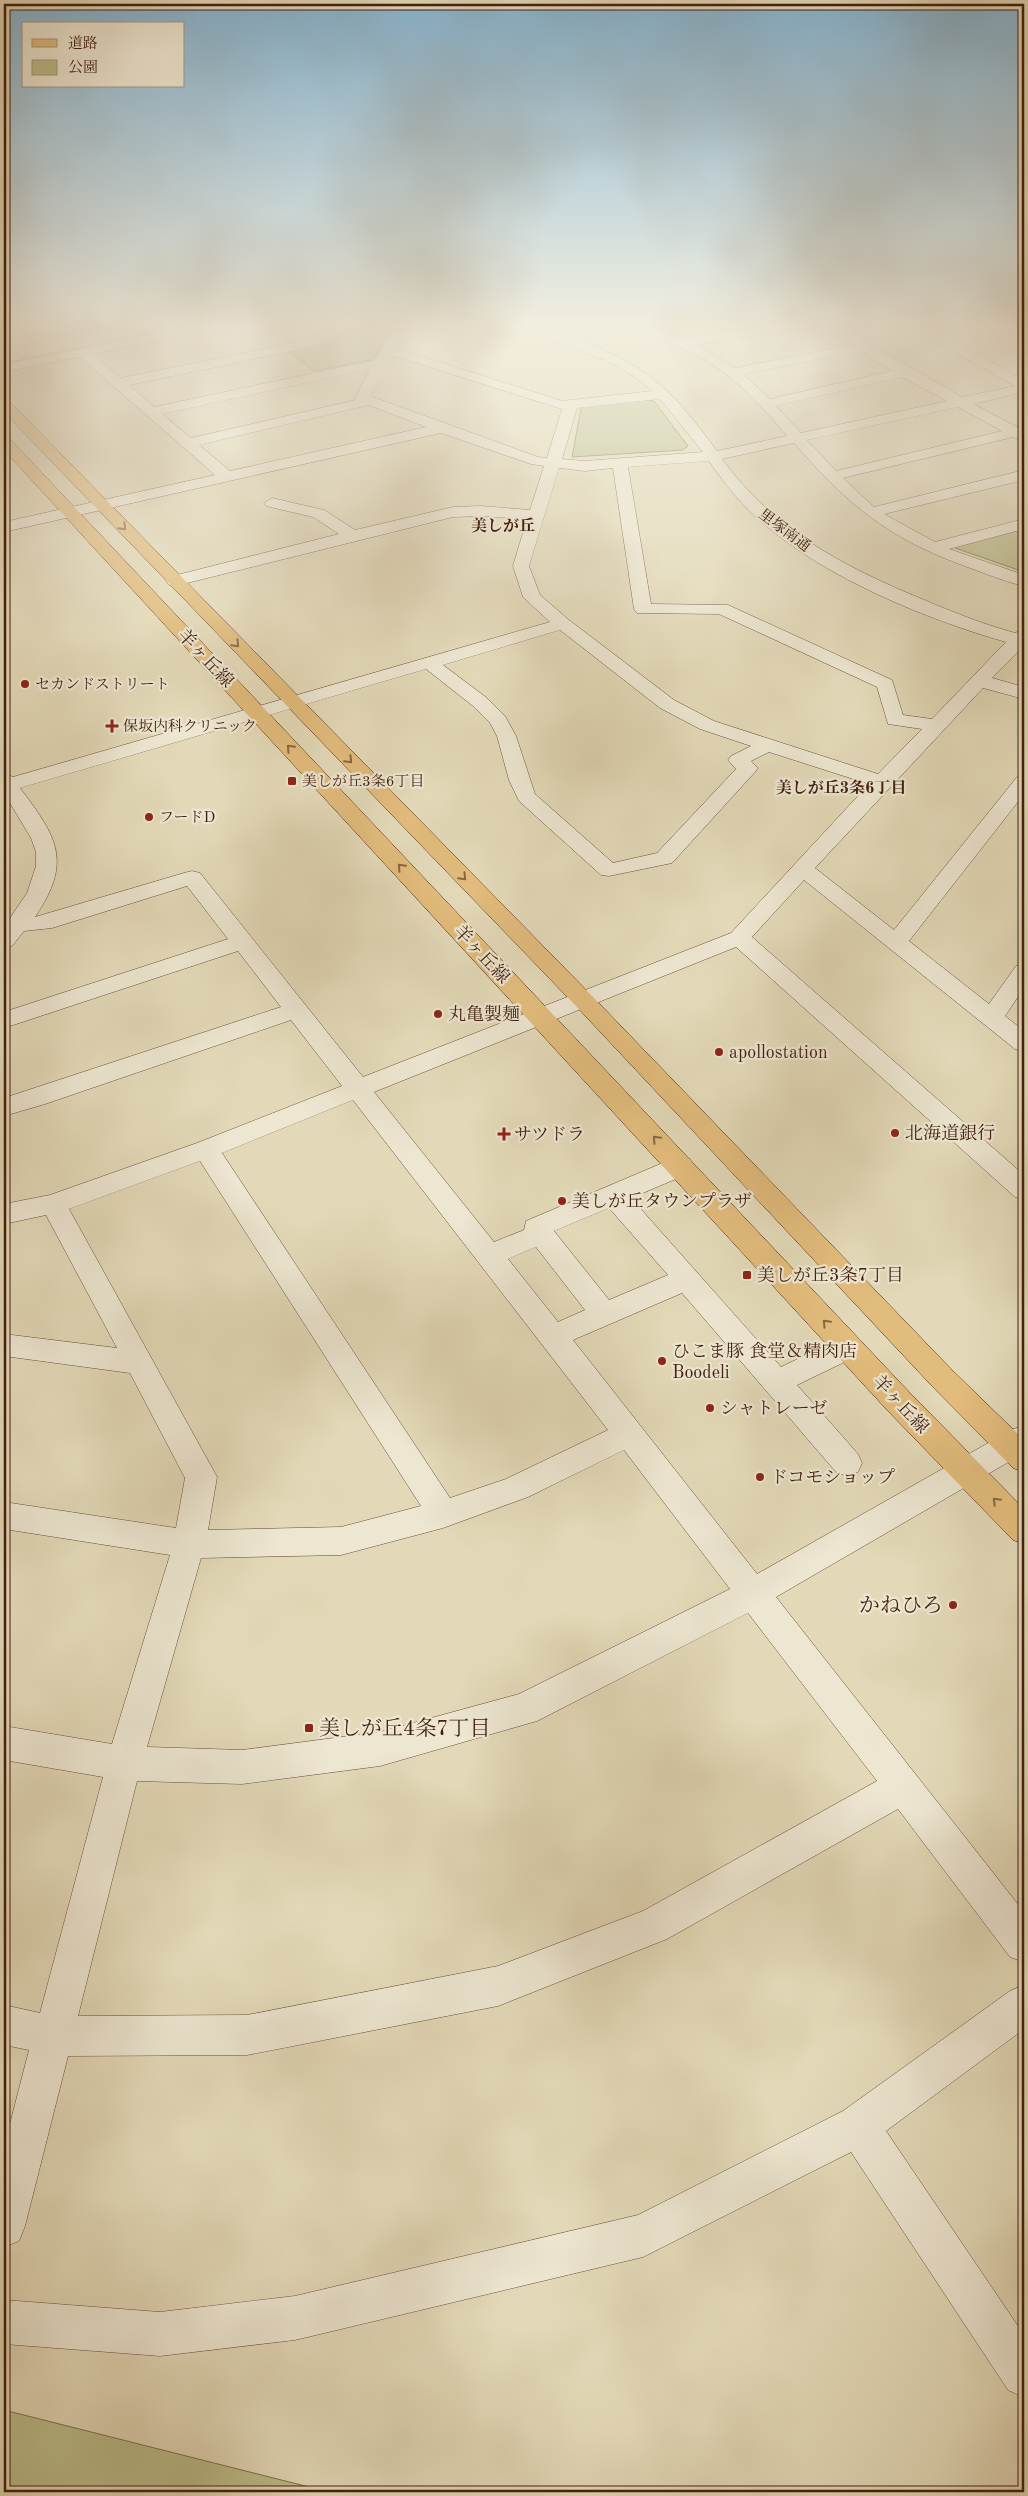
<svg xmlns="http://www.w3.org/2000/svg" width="1028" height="2496" viewBox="0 0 1028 2496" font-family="'Old Standard TT','Noto Serif JP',serif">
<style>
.green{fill:#bbbd8a;stroke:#7e6e4c}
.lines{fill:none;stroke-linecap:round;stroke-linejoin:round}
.minor-casing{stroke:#6a4e39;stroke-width:1}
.major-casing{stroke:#421f0f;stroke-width:1}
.minor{fill:#ede6d1;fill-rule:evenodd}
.major{fill:#e2bc7c;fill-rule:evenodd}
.oneway{stroke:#8a6640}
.poi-dot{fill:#8f2418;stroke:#ede6d1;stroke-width:2}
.labels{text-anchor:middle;stroke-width:4.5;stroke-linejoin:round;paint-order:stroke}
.far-street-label{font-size:15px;fill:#421f0f;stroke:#ede6d1}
.far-poi-label{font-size:15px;fill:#421f0f;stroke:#ede6d1;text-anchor:start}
.far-quarter-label{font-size:16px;font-weight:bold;fill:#421f0f;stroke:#ede6d1}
.far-neighbourhood-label{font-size:16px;font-weight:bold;fill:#421f0f;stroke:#ede6d1}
.street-label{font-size:18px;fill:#421f0f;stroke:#ede6d1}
.poi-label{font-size:18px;fill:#421f0f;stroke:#ede6d1;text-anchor:start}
.near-poi-label{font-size:21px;fill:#421f0f;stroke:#ede6d1;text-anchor:end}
</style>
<rect width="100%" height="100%" fill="#e3d9b8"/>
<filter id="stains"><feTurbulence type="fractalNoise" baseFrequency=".004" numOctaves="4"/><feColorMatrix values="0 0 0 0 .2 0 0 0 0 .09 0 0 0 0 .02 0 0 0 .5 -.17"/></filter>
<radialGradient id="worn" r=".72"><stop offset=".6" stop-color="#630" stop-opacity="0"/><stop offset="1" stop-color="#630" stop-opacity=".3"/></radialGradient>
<!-- green -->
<g class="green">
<path d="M 358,324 L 380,324 L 392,330 L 376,356 L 369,360 L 314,371 L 287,351 L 320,344 Z"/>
<path d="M 648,400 L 654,401 L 688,446 L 683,450 L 572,457 L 581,408 L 587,405 Z"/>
<path d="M 1024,527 L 1024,572 L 955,548 L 956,545 Z"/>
<path d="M 4,2410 L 317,2489 L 318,2492 L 4,2492 Z"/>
</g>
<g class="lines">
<defs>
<g id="minor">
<path d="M 200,324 L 228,324 L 222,328 L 93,354 L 121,378 L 308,340 L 338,324 L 355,324 L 317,346 L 129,385 L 154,407 L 375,360 L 393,327 L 391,324 L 406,324 L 395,348 L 562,401 L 653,391 L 635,377 L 605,360 L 504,324 L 525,324 L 570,338 L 603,324 L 622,324 L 583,342 C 650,366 676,395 717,451 L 787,436 C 760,404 731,372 693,353 C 678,346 632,334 623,324 L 643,324 L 683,339 L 773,324 L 806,324 L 800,328 L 696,345 L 735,368 L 850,345 L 819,324 L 835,324 L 962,397 L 1015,386 L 905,324 L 922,324 L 1024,380 L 1024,392 L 973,404 L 1021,429 L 1024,431 L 1024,441 L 1013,437 L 843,478 L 874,507 L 1024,470 L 1024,480 L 884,514 L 935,542 L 1024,519 L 1024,529 L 949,549 L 1024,575 L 1024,586 C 1006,582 987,574 970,568 C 889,539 850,507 794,443 L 722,459 C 774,530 842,566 922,599 C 952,612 983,624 1015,633 L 1024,629 L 1024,646 L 992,678 L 1024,687 L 1024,699 L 983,688 L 815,868 L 894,930 L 1017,777 L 1024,775 L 1024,794 L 909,941 L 989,1004 L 1016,966 L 1024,964 L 1024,988 L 1005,1016 L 1024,1031 L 1024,1051 L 1015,1049 L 804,880 L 752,937 L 1024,1175 L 1024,1199 L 1015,1197 L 736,947 L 374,1092 L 494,1242 L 524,1230 L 526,1221 L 672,1159 L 681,1157 L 690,1159 L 694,1166 L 690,1173 L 631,1198 L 781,1367 L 839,1339 L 849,1336 L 859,1339 L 864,1347 L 859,1355 L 797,1385 L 858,1454 L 862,1463 L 858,1472 L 847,1476 L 836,1472 L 682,1293 L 573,1340 L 757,1574 L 1013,1429 L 1024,1426 L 1024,1453 L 776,1597 L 1024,1912 L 1024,1962 L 1010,1957 L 898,1809 L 667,1939 L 498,2006 L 247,2055 L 68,2056 L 25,2226 L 19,2241 L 4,2247 L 4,2147 L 29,2050 L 4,2045 L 4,2005 L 40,2013 L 103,1777 L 4,1760 L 4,1726 L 112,1744 L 170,1555 L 4,1529 L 4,1502 L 176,1528 L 185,1478 L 130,1373 L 4,1356 L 4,1334 L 117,1348 L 46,1215 L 4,1224 L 4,1204 L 50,1195 L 197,1143 L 342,1086 L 291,1020 L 45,1104 L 4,1116 L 4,1098 L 281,1007 L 238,951 L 4,1028 L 4,1012 L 228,939 L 187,886 L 52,928 L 24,931 L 12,946 L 4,948 L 4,927 L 27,893 L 36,866 L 36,852 L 31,838 L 4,793 L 4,773 L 13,777 L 550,622 L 523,597 L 513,566 L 527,519 L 481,516 L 453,517 L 175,586 L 169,585 L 166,581 L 169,577 L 339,534 L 313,517 L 266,506 L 264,503 L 272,498 L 324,510 L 355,530 L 453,507 L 481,506 L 530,510 L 544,466 L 531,464 L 441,433 L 4,532 L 4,522 L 215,475 L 80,357 L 4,372 L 4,364 ZM 860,351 L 892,371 L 770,399 L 743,374 ZM 391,355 L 562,409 L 547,458 L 538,457 L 370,396 ZM 370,369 L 355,398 L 356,400 L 191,438 L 162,414 ZM 902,377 L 947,401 L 801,433 L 776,406 ZM 660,399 L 703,452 L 585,461 L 562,459 L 577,408 ZM 369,405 L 426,427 L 230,471 L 199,445 ZM 958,407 L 1002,431 L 836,471 L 807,440 ZM 709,461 C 725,484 742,506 764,524 C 826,578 928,620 1006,642 L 932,719 L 903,715 L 892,680 L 728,605 L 651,604 L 628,467 ZM 559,468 L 585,471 L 613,468 L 634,609 L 637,613 L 719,614 L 877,687 L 888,724 L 922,729 L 878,774 L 714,721 L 674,700 L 569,620 L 540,595 L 529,566 ZM 560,630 L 660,708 L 700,729 L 751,746 L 731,756 L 728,760 L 736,769 L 657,853 L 613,863 L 535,794 L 516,736 L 505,716 L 487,698 L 443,665 ZM 426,669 L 473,706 L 490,723 L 497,736 L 509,780 L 519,801 L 601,875 L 609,876 L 672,863 L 755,772 L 758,768 L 751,761 L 769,752 L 869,784 L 731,933 L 363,1077 L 200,873 L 192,871 L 184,873 L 35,917 C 73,861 57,837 20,788 ZM 353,1100 L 608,1430 L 506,1479 L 450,1498 L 222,1153 ZM 200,1161 L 421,1506 L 341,1527 L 208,1530 L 217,1477 L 69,1209 ZM 609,1208 L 668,1275 L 609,1300 L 554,1231 ZM 536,1247 L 585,1310 L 558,1322 L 508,1259 ZM 624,1450 L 730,1589 L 519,1694 L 380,1732 L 242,1750 L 147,1747 L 201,1558 L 341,1555 L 443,1528 L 528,1497 ZM 748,1613 L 877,1781 L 643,1911 L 498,1966 L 247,2015 L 78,2016 L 137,1781 L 242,1784 L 380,1766 L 537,1721 Z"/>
<path d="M 1024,1985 L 1024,2029 L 886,2131 L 1024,2335 L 1024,2397 L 1008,2390 L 851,2152 L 643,2257 L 295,2340 L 160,2356 L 4,2344 L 4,2300 L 160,2312 L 295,2296 L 638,2215 L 843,2111 L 1010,1991 Z"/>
</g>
<g id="major">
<path d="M 4,400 L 9,401 L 592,996 L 952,1370 L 1024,1440 L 1024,1472 L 1013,1468 L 932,1386 L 576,1006 L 4,412 Z"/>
<path d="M 4,437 L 9,438 L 910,1393 L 1024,1509 L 1024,1544 L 1013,1540 L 888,1411 L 4,450 Z"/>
</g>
</defs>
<!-- minor casing -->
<use href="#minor" class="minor-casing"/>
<!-- major casing -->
<use href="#major" class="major-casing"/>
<!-- minor -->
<use href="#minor" class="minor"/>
<!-- major -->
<use href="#major" class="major"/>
</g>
<!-- one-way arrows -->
<defs><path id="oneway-chevron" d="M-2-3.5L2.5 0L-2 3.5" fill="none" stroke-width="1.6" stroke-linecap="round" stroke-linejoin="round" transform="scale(1.25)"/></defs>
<g class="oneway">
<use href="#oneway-chevron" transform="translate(123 527) rotate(46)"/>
<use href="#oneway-chevron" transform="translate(236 644) rotate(46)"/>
<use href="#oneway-chevron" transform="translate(290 748) rotate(-133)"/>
<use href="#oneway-chevron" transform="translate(349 760) rotate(46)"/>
<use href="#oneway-chevron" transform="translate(401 867) rotate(-133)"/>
<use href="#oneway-chevron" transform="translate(463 877) rotate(46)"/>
<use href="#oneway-chevron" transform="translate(656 1139) rotate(-133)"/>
<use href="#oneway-chevron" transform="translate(826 1323) rotate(-133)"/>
<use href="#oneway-chevron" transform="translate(996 1501) rotate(-135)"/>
</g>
<!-- sky -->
<linearGradient id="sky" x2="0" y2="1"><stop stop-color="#87b6d4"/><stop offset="0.48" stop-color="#f2eedf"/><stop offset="1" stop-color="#f2eedf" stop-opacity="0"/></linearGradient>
<rect width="1028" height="674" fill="url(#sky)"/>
<!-- markers -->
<g class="poi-dot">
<circle cx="25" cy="684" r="5"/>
<path d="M109.5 718.5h5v5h5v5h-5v5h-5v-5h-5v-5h5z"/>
<rect x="287" y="776" width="10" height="10" rx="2.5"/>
<circle cx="149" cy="817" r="5"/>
<circle cx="438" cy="1014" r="5"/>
<circle cx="719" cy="1052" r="5"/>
<circle cx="895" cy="1133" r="5"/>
<path d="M501.5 1126.5h5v5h5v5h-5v5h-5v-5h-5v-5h5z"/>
<circle cx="562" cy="1201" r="5"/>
<rect x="742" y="1270" width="10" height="10" rx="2.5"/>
<circle cx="662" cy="1361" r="5"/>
<circle cx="710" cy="1408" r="5"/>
<circle cx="760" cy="1477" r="5"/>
<circle cx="953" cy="1605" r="5"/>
<rect x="304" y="1723" width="10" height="10" rx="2.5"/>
</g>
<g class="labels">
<!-- far-street labels -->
<g class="far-street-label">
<text transform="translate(785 530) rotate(37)" y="5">里塚南通</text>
</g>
<!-- far-poi labels -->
<g class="far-poi-label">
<text x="35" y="689">セカンドストリート</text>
<text x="123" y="731">保坂内科クリニック</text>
<text x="302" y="786">美しが丘3条6丁目</text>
<text x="159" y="822">フードD</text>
</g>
<!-- far-quarter labels -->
<g class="far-quarter-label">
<text x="503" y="531">美しが丘</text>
</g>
<!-- far-neighbourhood labels -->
<g class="far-neighbourhood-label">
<text x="841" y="793">美しが丘3条6丁目</text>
</g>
<!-- street labels -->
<g class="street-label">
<text transform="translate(206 658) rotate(47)" y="6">羊ヶ丘線</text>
<text transform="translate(482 954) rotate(47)" y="6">羊ヶ丘線</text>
<text transform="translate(901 1404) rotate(47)" y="6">羊ヶ丘線</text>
</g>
<!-- poi labels -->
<g class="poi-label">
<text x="448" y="1020">丸亀製麺</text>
<text x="729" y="1058">apollostation</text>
<text x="905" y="1139">北海道銀行</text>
<text x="514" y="1140">サツドラ</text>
<text x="572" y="1207">美しが丘タウンプラザ</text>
<text x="757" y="1281">美しが丘3条7丁目</text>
<text x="672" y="1357">ひこま豚 食堂＆精肉店<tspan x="672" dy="21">Boodeli</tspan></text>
<text x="720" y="1414">シャトレーゼ</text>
<text x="770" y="1483">ドコモショップ</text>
</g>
<!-- near-poi labels -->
<g class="near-poi-label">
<text x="943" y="1612">かねひろ</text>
<text x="319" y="1735" text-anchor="start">美しが丘4条7丁目</text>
</g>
</g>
<!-- margin -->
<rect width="1028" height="2496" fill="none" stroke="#e3d9b8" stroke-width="20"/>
<rect x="5" y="5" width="1018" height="2486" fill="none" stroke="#421f0f" stroke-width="2.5"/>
<rect x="10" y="10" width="1008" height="2476" fill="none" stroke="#421f0f"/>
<!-- legend -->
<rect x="22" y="22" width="162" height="65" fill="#ede6d1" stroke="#a99683"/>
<rect x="32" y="39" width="25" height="8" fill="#e2bc7c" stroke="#a99683"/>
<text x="68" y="48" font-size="15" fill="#421f0f">道路</text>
<rect x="32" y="60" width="25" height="15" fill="#bbbd8a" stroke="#a99683"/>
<text x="68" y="72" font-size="15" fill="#421f0f">公園</text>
<rect width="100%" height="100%" filter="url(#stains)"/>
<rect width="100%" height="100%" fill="url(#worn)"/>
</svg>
